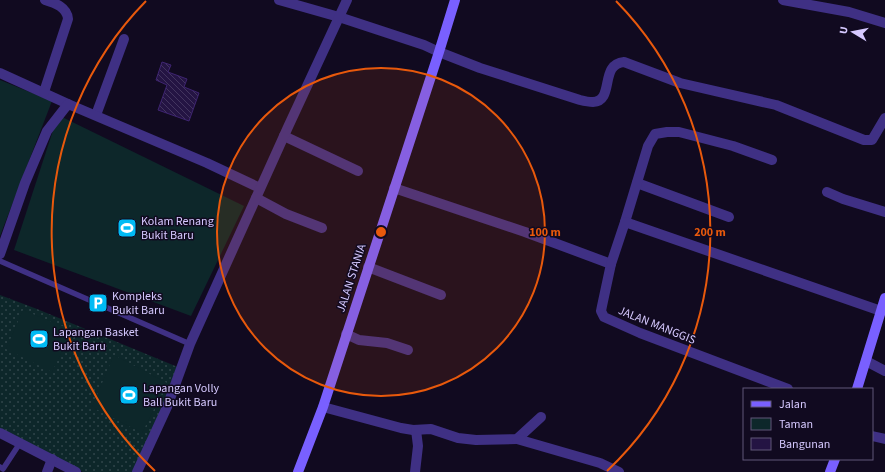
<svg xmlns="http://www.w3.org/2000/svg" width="885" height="472" viewBox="0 0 885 472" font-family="'Source Sans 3',sans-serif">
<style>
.grass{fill:url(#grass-dots)}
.park{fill:#0d272a}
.building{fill:url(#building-back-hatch);stroke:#3e2471}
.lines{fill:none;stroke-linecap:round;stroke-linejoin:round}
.lane{stroke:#3f3084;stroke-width:5.5}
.street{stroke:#3f3084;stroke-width:10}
.secondary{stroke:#7960ff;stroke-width:10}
.ring{fill:none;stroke:#e8590c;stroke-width:2}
.labels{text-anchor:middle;stroke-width:3;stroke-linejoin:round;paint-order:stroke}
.poi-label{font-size:12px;fill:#d6c9ff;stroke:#110a20;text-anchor:start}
.street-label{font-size:12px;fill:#d6c9ff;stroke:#110a20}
.centre{fill:#e8590c;stroke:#110a20;stroke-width:2}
.ring-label{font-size:12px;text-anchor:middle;font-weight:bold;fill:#e8590c;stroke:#110a20;stroke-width:3;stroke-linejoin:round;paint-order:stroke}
</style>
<defs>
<pattern id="grass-dots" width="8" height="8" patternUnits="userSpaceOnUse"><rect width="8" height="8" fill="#0d272a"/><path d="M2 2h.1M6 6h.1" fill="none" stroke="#30454a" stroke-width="1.8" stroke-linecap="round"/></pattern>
<pattern id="building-back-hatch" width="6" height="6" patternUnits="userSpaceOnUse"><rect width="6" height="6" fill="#241443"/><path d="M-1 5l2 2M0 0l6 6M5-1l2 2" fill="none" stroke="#43355f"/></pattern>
</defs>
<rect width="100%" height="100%" fill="#110a20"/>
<!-- grass -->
<path class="grass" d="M 0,295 L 37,309 L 185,370 L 135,472 L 83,472 L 0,430 Z"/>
<!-- park -->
<g class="park">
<path d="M 0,80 L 52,101 L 0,236 Z"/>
<path d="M 58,115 L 244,206 L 191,316 L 14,250 Z"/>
<path d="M 23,310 L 72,330 L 52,372 L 6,349 Z"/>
<path d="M 114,355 L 167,383 L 142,433 L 92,407 Z"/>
</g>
<!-- building -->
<path class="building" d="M 162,62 L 171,65 L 168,72 L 187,79 L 184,87 L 199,93 L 189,121 L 158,110 L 167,85 L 156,80 Z"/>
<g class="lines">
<!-- lane -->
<g class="lane">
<path d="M 0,261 L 190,344"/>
<path d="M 0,467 L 3,469 L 20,443"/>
</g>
<!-- street -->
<g class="street">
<path d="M 279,0 L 339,17 L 424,45 L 439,52 L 480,68 L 580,100 C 584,101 589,102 593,102 C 615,101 599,64 624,62 L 680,83 L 776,105 L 864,140 L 872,140 L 885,118"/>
<path d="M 783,0 L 849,12 L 885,23"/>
<path d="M 0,73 L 68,104"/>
<path d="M 44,92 L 68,19 C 67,7 55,3 45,0"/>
<path d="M 96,115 L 124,39"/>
<path d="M 284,136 L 358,171"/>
<path d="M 637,183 L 729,217"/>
<path d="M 394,188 L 525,232 L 611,264 L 602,306 L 601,311 L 604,317 L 640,333 L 788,389"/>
<path d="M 827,192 L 843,199 L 885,212"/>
<path d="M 256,198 L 286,214 L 322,228"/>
<path d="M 625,222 L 648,146 L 655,134 L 667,132 L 679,132 L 733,146 L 772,160"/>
<path d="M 0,254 L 25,183 L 47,131 L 68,104 L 207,163 L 260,188"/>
<path d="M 611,264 L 625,222 L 881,311"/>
<path d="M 368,267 L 441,295"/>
<path d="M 346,334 L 359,340 L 387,343 L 408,350"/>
<path d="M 866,361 L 885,371"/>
<path d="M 323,407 L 401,428 L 413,430 L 431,429 L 458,438 L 476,440 L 517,439 L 541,417"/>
<path d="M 0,433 L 76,472"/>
<path d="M 872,436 L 885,439"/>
<path d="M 517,439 L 600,463 L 619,472"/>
<path d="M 47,472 L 52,459"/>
<path d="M 137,472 L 167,407 L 190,344 L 288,127 L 347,0"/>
<path d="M 415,472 L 418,446 L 416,430"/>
</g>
<!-- secondary -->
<g class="secondary">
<path d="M 857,389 L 885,298"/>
<path d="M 298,472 L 323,407 L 439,52 L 455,0"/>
<path d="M 830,472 L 835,459"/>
</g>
</g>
<!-- distance rings -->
<circle cx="381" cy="232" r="164" fill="#e8590c" fill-opacity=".12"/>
<g class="ring">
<circle cx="381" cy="232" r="164"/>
<path d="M155 471A329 329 0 0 1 146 1M616 1A329 329 0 0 1 607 471"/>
</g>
<!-- icons -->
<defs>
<symbol id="stadium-square" viewBox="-11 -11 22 22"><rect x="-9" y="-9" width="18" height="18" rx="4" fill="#00bbf4" stroke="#110a20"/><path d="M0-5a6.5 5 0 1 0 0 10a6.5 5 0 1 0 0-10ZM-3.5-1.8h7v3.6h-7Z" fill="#fff"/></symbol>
<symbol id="parking-square" viewBox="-11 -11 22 22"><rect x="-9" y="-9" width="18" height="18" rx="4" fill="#00bbf4" stroke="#110a20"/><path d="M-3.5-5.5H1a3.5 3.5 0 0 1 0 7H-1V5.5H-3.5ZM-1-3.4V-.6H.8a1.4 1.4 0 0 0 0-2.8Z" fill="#fff"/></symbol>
</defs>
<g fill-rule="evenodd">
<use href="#stadium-square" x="116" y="217" width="22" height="22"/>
<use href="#parking-square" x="87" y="292" width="22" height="22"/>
<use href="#stadium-square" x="28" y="328" width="22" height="22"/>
<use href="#stadium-square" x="118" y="384" width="22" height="22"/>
</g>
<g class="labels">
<!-- poi labels -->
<g class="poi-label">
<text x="141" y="225">Kolam Renang<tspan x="141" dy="14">Bukit Baru</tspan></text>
<text x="112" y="300">Kompleks<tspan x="112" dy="14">Bukit Baru</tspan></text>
<text x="53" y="336">Lapangan Basket<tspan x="53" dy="14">Bukit Baru</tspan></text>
<text x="143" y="392">Lapangan Volly<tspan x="143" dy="14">Ball Bukit Baru</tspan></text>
</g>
<!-- street labels -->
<g class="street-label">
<text transform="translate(351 278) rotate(-72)" y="4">JALAN STANIA</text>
<text transform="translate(657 325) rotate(22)" y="4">JALAN MANGGIS</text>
</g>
</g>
<circle cx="381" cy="232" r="6" class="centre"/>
<g class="ring-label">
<text x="545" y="236">100 m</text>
<text x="710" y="236">200 m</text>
</g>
<!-- legend -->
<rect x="743" y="388" width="130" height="72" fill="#110a20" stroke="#605679"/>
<rect x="751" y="401" width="20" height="6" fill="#7960ff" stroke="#605679"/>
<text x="779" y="408" font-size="12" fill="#d6c9ff">Jalan</text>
<rect x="751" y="418" width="20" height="12" fill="#0d272a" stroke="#605679"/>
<text x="779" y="428" font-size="12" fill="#d6c9ff">Taman</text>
<rect x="751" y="438" width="20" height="12" fill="#241443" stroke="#605679"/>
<text x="779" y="448" font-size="12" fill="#d6c9ff">Bangunan</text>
<!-- north arrow -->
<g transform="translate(853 32) rotate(280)" stroke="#110a20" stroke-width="3" paint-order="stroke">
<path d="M0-3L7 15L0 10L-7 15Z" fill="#d6c9ff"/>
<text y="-6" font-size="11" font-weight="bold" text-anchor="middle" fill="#d6c9ff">U</text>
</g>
</svg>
